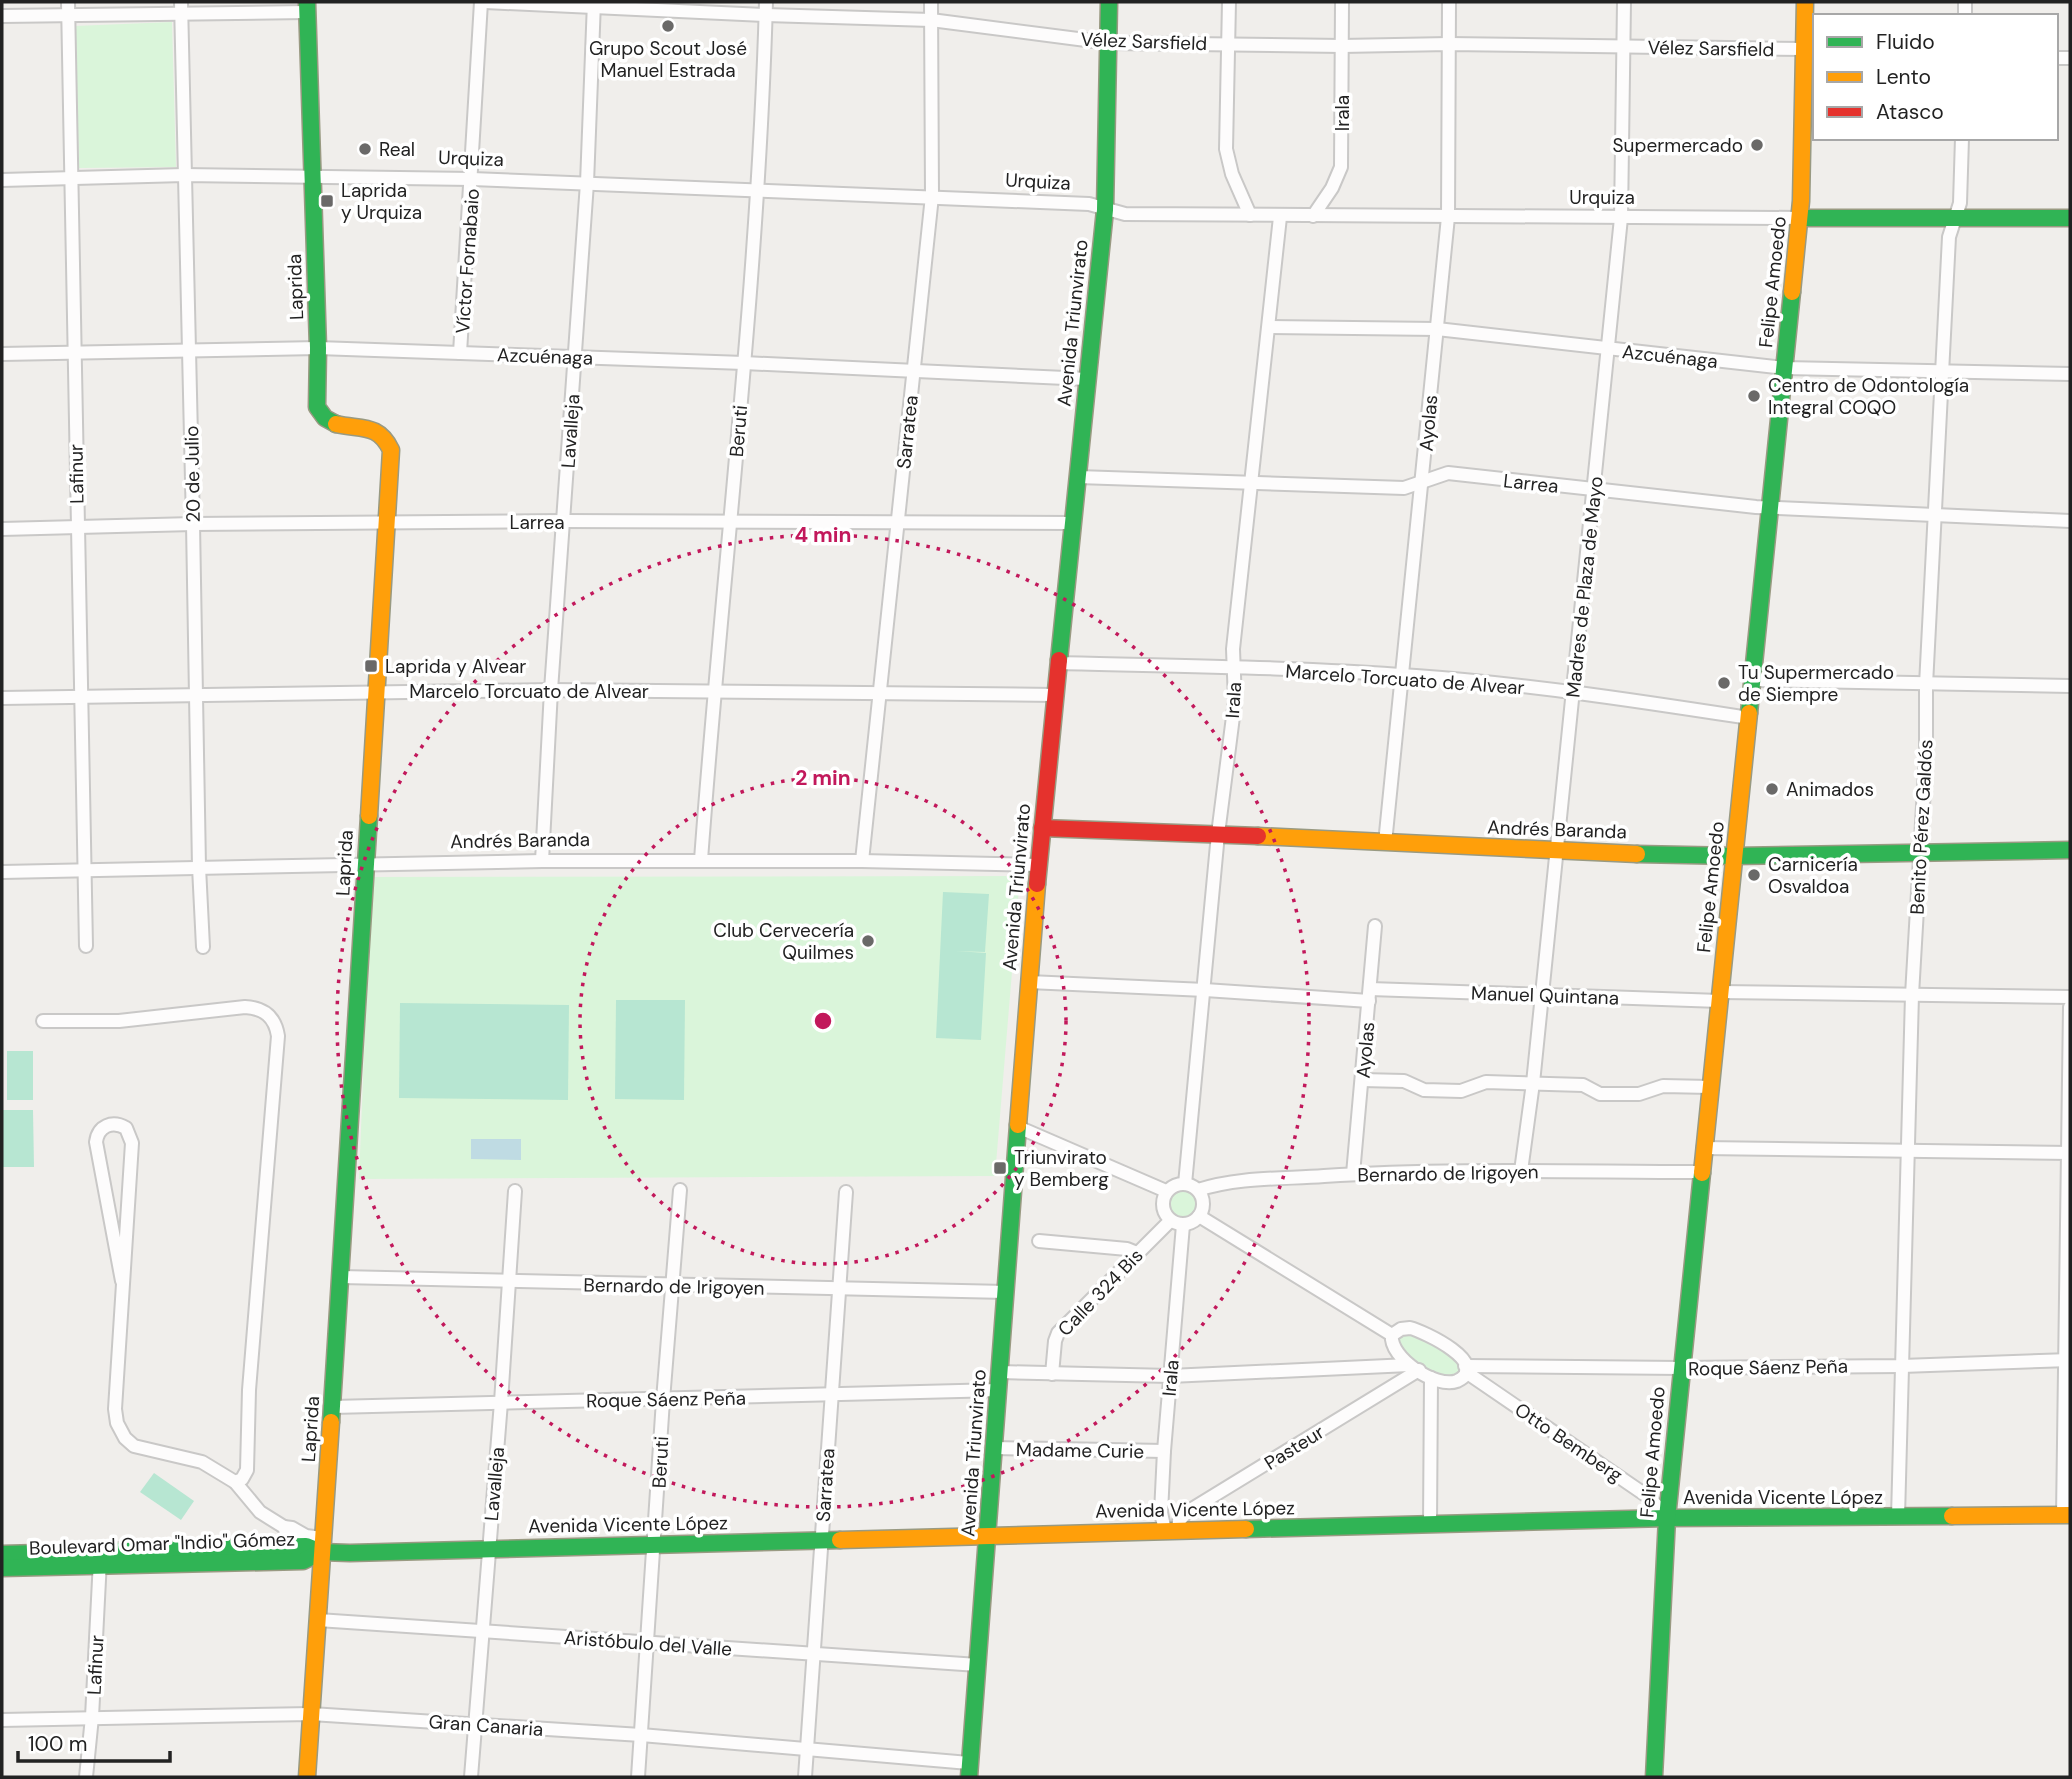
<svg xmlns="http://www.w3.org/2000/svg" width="2072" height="1779" viewBox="0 0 2072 1779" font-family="'DM Sans',sans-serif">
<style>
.park{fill:#daf5da}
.pitch{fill:#b7e6d2}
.water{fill:#bfdbe3}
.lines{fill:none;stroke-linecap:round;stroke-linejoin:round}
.street-casing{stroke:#c9c8c7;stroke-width:16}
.fast-casing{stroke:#999a82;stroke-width:19}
.slow-casing{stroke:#999a82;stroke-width:19}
.jam-casing{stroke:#999a82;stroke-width:19}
.street{stroke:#fdfcfc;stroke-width:12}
.fast{stroke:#30b455;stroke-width:16}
.slow{stroke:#ff9f0a;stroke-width:16}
.jam{stroke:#e5322d;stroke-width:16}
.ring{fill:none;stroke:#c2185b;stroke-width:3.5;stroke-dasharray:3.5 7}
.poi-dot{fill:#6a6968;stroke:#fff;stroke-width:2.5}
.labels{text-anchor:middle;stroke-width:7;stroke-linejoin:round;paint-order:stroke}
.street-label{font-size:19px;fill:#222;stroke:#fff}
.poi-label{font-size:19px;fill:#222;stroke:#fff;text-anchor:start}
.centre{fill:#c2185b;stroke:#fff;stroke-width:3.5}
.ring-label{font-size:21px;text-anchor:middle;font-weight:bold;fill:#c2185b;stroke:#fff;stroke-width:7;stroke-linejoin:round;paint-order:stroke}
</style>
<rect width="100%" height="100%" fill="#f0eeeb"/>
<!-- park -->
<g class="park">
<path d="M 172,22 L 176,167 L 79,168 L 75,26 Z"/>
<path d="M 1020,876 L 995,1176 L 359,1179 L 371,877 Z"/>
<circle cx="1183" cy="1204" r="17"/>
<path d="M 1409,1332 L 1455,1356 L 1461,1370 L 1452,1377 L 1441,1377 L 1405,1358 L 1395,1337 Z"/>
</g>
<!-- pitch -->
<g class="pitch">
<path d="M 943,892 L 989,894 L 985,952 L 956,951 L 986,953 L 981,1040 L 936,1038 Z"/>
<path d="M 616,1000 L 685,1000 L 684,1100 L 615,1099 Z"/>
<path d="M 400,1003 L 569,1005 L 568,1100 L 399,1098 Z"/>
<rect x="7" y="1051" width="26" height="49"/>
<path d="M 2,1110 L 33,1110 L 34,1167 L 2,1167 Z"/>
<path d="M 154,1473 L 194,1501 L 181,1520 L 140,1492 Z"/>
</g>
<!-- water -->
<path class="water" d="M 471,1139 L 521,1139 L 521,1160 L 471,1159 Z"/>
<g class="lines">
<defs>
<g id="street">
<path d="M 68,2 L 86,946"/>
<path d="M 181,2 L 193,524 L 199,867 L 203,947"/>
<path d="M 485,2 L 766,15 L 931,20 L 1109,43 L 1342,46 L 1449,44 L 1804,49"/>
<path d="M 1229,2 L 1226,149 L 1232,174 L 1250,215"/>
<path d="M 2,16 L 307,12"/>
<path d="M 1965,16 L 1965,2"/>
<path d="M 2056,58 L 2070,58"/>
<path d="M 2,180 L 184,175 L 472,179 L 1089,204 L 1125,214 L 1800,218"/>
<path d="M 1313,216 L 1332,188 L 1341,167 L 1342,2"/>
<path d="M 1270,327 L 1437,329 L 1785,368 L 2070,374"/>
<path d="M 460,353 L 481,2"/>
<path d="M 2,354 L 318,348 L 744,363 L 1087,379"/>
<path d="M 1078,477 L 1404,488 L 1448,473 L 1756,507 L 2070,521"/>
<path d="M 2,529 L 193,524 L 563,521 L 1073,523"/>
<path d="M 1060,663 C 1178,666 1298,667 1416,676 C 1528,684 1638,701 1749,718"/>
<path d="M 1753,680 L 2070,686"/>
<path d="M 2,698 L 551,690 L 1056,695"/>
<path d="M 1385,843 L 1448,217 L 1449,2"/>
<path d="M 701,860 C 722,574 758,289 766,2"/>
<path d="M 542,861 L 551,690 L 587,183 L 594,2"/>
<path d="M 862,861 L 932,196 L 931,2"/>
<path d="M 2,872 L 542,861 L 862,861 L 1038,865"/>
<path d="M 1029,982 L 1205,990 L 1369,1001"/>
<path d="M 1370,989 L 1720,1001"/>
<path d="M 1721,992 L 2070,997"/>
<path d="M 43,1021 L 119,1021 L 245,1007 C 264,1008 275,1017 278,1036 L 249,1390 L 247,1470 L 242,1479 L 235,1482"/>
<path d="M 1362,1080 L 1404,1081 L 1424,1090 L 1461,1091 L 1486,1082 L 1583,1085 L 1600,1094 L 1639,1094 L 1663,1086 L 1710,1087"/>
<path d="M 1018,1127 L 1166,1191"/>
<path d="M 1703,1148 L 2070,1153"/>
<path d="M 1521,1171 L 1533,1083 L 1621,218 L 1624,2"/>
<path d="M 1353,1174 L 1375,926"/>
<circle cx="1183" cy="1204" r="20"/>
<path d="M 1185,1184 L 1218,834 L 1235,701 L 1233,649 L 1280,217"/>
<path d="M 1198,1190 C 1238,1177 1282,1179 1324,1176 C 1449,1168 1575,1172 1700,1172"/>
<path d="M 1199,1216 L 1392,1335"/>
<path d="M 1039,1241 L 1127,1249 L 1137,1253"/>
<path d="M 341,1277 L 1006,1292"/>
<path d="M 122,1281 L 96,1142 C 98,1126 112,1120 126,1128 L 132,1143 L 115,1409 L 117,1423 L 125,1438 L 134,1446 L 202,1462 L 235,1482 L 260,1512 L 284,1527 L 287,1535 L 286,1546"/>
<path d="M 1410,1328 C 1423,1331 1493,1364 1457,1381 C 1436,1389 1389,1358 1392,1335 L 1401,1329 Z"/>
<path d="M 1465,1366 L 1681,1368 L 1902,1366 L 2070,1360"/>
<path d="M 1000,1372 L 1170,1376 L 1409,1365"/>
<path d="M 1466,1372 L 1650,1498 L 1667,1518"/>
<path d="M 1052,1374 L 1055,1341 L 1058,1333 L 1170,1221"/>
<path d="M 333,1407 L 999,1390"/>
<path d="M 995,1448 L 1164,1451"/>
<path d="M 2063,1515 L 2070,1007"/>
<path d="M 1898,1517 L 1912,995 L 1926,754 L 1926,685 L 1949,237 L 1960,203 L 1962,138"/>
<path d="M 1430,1524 L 1431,1378"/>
<path d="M 284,1527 L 292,1528 L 306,1536 L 322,1538"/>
<path d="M 1165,1530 L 1161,1513 L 1164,1451 L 1183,1225"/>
<path d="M 1178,1530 L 1179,1521 L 1187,1512 L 1419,1370"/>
<path d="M 318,1620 L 978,1665"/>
<path d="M 2,1720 L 311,1714 L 641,1735 L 969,1763"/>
<path d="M 86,1777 L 92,1717 L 100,1560"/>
<path d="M 471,1777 L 501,1402 L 515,1191"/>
<path d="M 638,1777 L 663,1400 L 680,1190"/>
<path d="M 805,1777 L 846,1192"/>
</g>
<g id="fast">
<path d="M 307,2 L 318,348 L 317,407 L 325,418 L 336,424"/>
<path d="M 1800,218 L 2070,218"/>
<path d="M 1059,660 L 1105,210 L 1109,2"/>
<path d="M 1749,713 L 1792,292"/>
<path d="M 1637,854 L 1734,856 L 2070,850"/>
<path d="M 331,1422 L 369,816"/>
<path d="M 1246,1529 L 1667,1518 L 1952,1516"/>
<path d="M 2,1554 L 306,1546 L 321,1552 L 350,1553 L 840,1540"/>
<path d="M 2,1568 L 303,1561 L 321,1552"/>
<path d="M 969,1777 L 1018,1125"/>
<path d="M 1654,1777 L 1667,1518 L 1702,1173"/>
</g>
<g id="slow">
<path d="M 1792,292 L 1801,201 L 1805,2"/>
<path d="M 336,424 C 361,430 378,423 391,450 L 369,816"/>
<path d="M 1258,836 L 1637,854"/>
<path d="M 1018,1125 L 1037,884"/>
<path d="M 1702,1173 L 1749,713"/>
<path d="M 1952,1516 L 2070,1515"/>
<path d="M 840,1540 L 1246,1529"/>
<path d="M 307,1777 L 331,1422"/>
</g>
<g id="jam">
<path d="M 1042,828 L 1258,836"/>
<path d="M 1037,884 L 1059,660"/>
</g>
</defs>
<!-- street casing -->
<use href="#street" class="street-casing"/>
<!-- fast casing -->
<use href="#fast" class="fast-casing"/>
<!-- slow casing -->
<use href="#slow" class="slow-casing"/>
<!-- jam casing -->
<use href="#jam" class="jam-casing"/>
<!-- street -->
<use href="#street" class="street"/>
<!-- fast -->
<use href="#fast" class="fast"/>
<!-- slow -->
<use href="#slow" class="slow"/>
<!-- jam -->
<use href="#jam" class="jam"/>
</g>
<!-- distance rings -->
<g class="ring">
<circle cx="823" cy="1021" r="243"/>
<circle cx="823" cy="1021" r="486"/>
</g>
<!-- markers -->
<g class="poi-dot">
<circle cx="668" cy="26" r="7"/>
<circle cx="1757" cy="145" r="7"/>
<circle cx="365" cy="149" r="7"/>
<rect x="320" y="194" width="14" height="14" rx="3.5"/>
<circle cx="1754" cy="396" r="7"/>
<rect x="364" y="659" width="14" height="14" rx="3.5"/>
<circle cx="1724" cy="683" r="7"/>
<circle cx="1772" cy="789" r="7"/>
<circle cx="1754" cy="875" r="7"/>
<circle cx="868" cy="941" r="7"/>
<rect x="993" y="1161" width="14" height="14" rx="3.5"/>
</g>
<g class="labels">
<!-- street labels -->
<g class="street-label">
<text transform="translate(1144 41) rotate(2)" y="7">Vélez Sarsfield</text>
<text transform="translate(1711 48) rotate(1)" y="7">Vélez Sarsfield</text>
<text transform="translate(1342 113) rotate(-90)" y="7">Irala</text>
<text transform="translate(471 158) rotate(2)" y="7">Urquiza</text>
<text transform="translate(1038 181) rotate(3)" y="7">Urquiza</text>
<text x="1602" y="204">Urquiza</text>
<text transform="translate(467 261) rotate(-86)" y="7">Víctor Fornabaio</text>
<text transform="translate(1772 282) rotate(-84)" y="7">Felipe Amoedo</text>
<text transform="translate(295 287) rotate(-92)" y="7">Laprida</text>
<text transform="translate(1072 323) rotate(-84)" y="7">Avenida Triunvirato</text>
<text transform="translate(545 356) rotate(2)" y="7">Azcuénaga</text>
<text transform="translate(1670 356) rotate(6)" y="7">Azcuénaga</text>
<text transform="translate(1428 423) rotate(-85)" y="7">Ayolas</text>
<text transform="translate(570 431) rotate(-86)" y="7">Lavalleja</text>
<text transform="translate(738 431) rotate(-85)" y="7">Beruti</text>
<text transform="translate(907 432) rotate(-84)" y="7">Sarratea</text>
<text transform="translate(76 474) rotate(-91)" y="7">Lafinur</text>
<text transform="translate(192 474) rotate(-91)" y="7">20 de Julio</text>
<text transform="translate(1531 483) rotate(6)" y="7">Larrea</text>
<text x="537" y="529">Larrea</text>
<text transform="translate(1584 587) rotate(-84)" y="7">Madres de Plaza de Mayo</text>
<text transform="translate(1405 679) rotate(4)" y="7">Marcelo Torcuato de Alvear</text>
<text x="529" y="698">Marcelo Torcuato de Alvear</text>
<text transform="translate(1233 700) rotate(-86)" y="7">Irala</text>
<text transform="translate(1921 827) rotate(-87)" y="7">Benito Pérez Galdós</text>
<text transform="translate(1557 829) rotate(2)" y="7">Andrés Baranda</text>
<text transform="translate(520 840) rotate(-1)" y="7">Andrés Baranda</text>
<text transform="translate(344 863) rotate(-87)" y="7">Laprida</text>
<text transform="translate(1016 887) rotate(-85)" y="7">Avenida Triunvirato</text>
<text transform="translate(1710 887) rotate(-84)" y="7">Felipe Amoedo</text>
<text transform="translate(1545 995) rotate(2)" y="7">Manuel Quintana</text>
<text transform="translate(1365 1050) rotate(-85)" y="7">Ayolas</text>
<text transform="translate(1448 1173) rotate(-1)" y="7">Bernardo de Irigoyen</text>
<text transform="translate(674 1286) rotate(1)" y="7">Bernardo de Irigoyen</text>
<text transform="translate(1100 1292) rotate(-46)" y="7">Calle 324 Bis</text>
<text transform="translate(1768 1367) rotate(-1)" y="7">Roque Sáenz Peña</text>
<text transform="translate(1170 1378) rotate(-85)" y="7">Irala</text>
<text transform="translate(666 1399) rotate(-1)" y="7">Roque Sáenz Peña</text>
<text transform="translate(310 1429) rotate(-86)" y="7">Laprida</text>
<text transform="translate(1569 1442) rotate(34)" y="7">Otto Bemberg</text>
<text transform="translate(1294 1447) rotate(-32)" y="7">Pasteur</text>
<text transform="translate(1080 1450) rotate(1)" y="7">Madame Curie</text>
<text transform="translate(1652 1452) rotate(-85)" y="7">Felipe Amoedo</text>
<text transform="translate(973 1453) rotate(-86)" y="7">Avenida Triunvirato</text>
<text transform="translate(660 1462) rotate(-87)" y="7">Beruti</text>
<text transform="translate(494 1484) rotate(-85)" y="7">Lavalleja</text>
<text transform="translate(825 1485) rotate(-86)" y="7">Sarratea</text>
<text x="1783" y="1504">Avenida Vicente López</text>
<text transform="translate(1195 1509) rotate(-1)" y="7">Avenida Vicente López</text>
<text transform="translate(628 1524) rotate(-1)" y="7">Avenida Vicente López</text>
<text transform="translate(162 1543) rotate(-2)" y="7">Boulevard Omar "Indio" Gómez</text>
<text transform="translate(648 1643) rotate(4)" y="7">Aristóbulo del Valle</text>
<text transform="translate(95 1665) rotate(-87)" y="7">Lafinur</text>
<text transform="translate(486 1725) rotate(4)" y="7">Gran Canaria</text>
</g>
<!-- poi labels -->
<g class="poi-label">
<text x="668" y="55" text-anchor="middle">Grupo Scout José<tspan x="668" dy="22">Manuel Estrada</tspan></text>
<text x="1743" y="152" text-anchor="end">Supermercado</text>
<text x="379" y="156">Real</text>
<text x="341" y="197">Laprida<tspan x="341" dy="22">y Urquiza</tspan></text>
<text x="1768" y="392">Centro de Odontología<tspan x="1768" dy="22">Integral COQO</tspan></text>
<text x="385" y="673">Laprida y Alvear</text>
<text x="1738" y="679">Tu Supermercado<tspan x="1738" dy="22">de Siempre</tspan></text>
<text x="1786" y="796">Animados</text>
<text x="1768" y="871">Carnicería<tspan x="1768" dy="22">Osvaldoa</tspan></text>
<text x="854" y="937" text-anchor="end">Club Cervecería<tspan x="854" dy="22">Quilmes</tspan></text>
<text x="1014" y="1164">Triunvirato<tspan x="1014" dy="22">y Bemberg</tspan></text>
</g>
</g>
<circle cx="823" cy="1021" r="10" class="centre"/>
<g class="ring-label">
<text x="823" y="542">4 min</text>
<text x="823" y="785">2 min</text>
</g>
<!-- border -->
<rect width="2072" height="1779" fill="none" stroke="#222222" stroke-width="7"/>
<!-- legend -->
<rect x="1813" y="14" width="245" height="126" fill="#ffffff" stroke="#a7a7a7" stroke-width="2"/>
<rect x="1827" y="37" width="35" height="10" fill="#30b455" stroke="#a7a7a7" stroke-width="2"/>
<text x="1876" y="49" font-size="21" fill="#222222">Fluido</text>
<rect x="1827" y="72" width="35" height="10" fill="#ff9f0a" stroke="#a7a7a7" stroke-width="2"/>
<text x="1876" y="84" font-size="21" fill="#222222">Lento</text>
<rect x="1827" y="107" width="35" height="10" fill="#e5322d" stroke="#a7a7a7" stroke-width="2"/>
<text x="1876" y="119" font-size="21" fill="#222222">Atasco</text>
<!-- scale -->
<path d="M18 1751v10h152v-10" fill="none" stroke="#222222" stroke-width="3.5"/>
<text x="28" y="1751" font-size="21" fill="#222222" stroke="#ffffff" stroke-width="5" paint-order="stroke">100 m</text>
</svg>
